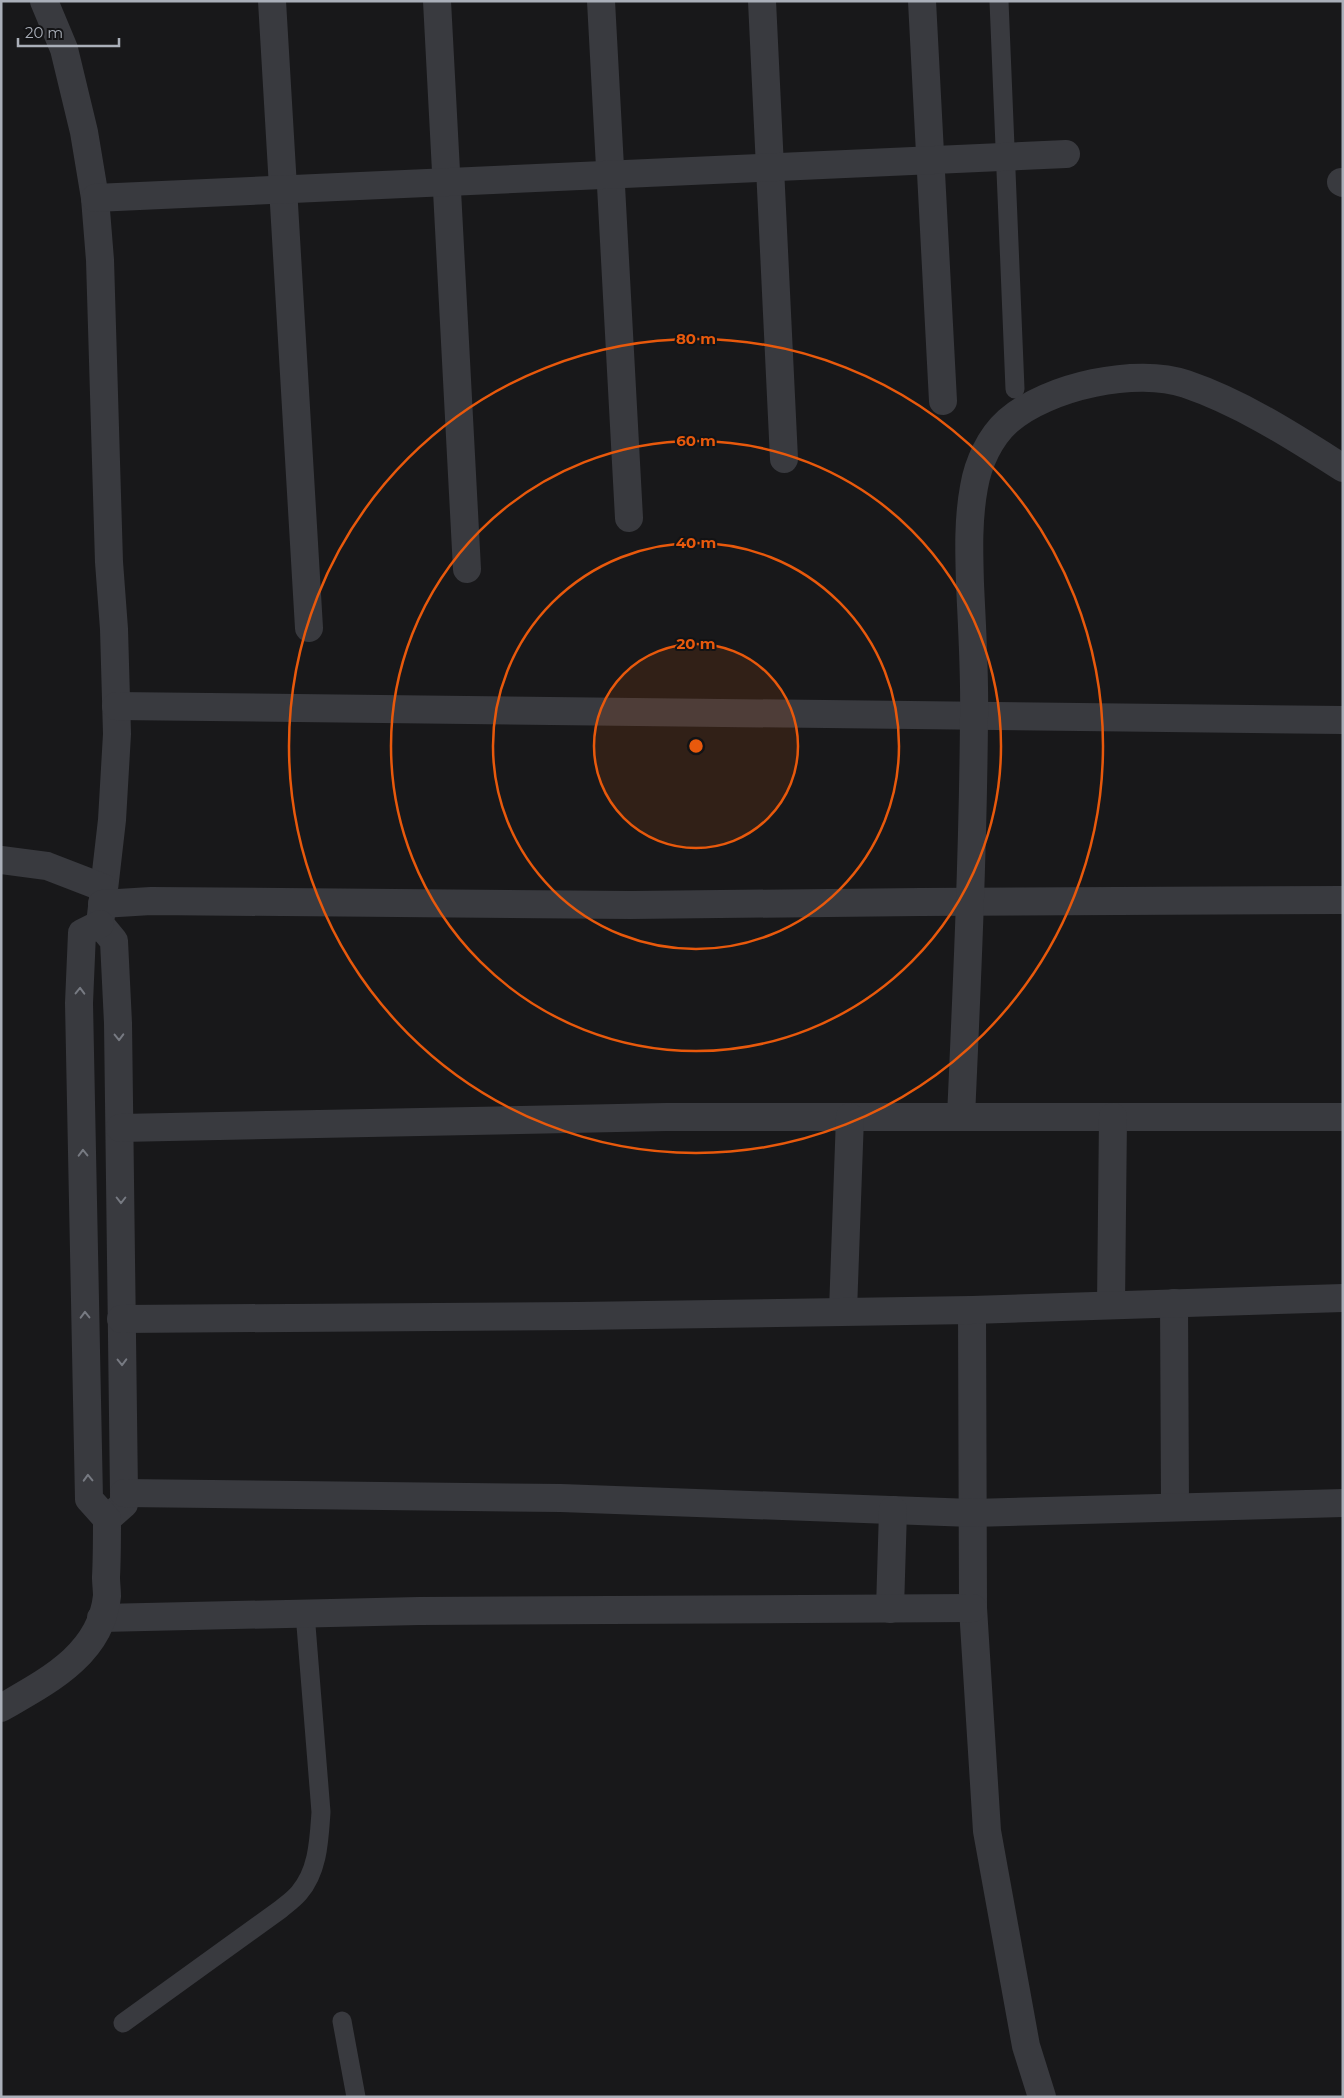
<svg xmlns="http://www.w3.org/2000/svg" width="1344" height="2098" viewBox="0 0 1344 2098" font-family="Montserrat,sans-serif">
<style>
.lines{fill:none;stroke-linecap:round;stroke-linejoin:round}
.service{stroke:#393a3f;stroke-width:19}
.minor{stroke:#393a3f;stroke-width:28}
.oneway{stroke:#777a82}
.ring{fill:none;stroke:#e8590c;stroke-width:2.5}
.centre{fill:#e8590c;stroke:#131315;stroke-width:2.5}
.ring-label{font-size:15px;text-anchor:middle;font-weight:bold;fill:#e8590c;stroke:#131315;stroke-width:4;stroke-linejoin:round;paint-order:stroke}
</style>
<rect width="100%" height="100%" fill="#18181a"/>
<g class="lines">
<!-- service -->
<g class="service">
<path d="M 999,1 L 1015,389"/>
<path d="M 342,2021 L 356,2097"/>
<path d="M 123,2023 L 281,1909 C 287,1904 294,1899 299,1893 C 318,1871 319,1841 321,1812 L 305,1613"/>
</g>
<!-- minor -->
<g class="minor">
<path d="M 44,1 L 64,49 L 84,132 L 95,198 L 100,260 L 109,562 L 114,629 L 117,734 L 112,820 L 100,924 L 114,941 L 118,1023 L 124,1493 L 124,1504 L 107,1519"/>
<path d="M 272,1 L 309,628"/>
<path d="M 437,1 L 467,569"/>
<path d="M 601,1 L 629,518"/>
<path d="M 762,1 L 784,459"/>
<path d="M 922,1 L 943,401"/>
<path d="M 1341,182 L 1343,183"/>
<path d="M 95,198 L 1066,154"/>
<path d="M 116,706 L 1343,720"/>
<path d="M 1,860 L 47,866 L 104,888"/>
<path d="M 102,904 L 151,901 L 631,905 L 920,902 L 1343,900"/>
<path d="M 961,1117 C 967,984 973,851 974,718 C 975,673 972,628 970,584 C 969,551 968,519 974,487 C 978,463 990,437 1008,421 C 1048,386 1137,367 1186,384 C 1242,403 1294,437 1343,468"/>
<path d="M 120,1128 L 666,1117 L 1343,1117"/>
<path d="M 1174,1303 L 1175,1507"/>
<path d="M 1111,1305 L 1113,1117"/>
<path d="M 972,1310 L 973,1608 L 987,1831 L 1026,2046 L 1042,2097"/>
<path d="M 843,1311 L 850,1117"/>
<path d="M 121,1319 L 578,1316 L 972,1310 L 1343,1298"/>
<path d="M 124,1493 L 561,1498 L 972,1513 L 1343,1503"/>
<path d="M 890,1609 L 893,1510"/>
<path d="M 101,1618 L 419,1611 L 973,1608"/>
<path d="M 1,1708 C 46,1682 101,1655 107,1596 C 107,1590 106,1583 106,1577 C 107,1558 107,1539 107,1519 L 89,1499 L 79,1003 L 82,933 L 100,924"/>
</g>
</g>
<!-- one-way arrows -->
<defs><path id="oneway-chevron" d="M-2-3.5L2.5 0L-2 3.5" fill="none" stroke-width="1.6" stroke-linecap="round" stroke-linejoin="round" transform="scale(1.25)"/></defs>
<g class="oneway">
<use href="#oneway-chevron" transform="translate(80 991) rotate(-89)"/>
<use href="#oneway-chevron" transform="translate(119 1037) rotate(89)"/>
<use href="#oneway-chevron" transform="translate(83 1153) rotate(-91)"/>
<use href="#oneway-chevron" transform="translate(121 1200) rotate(90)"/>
<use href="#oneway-chevron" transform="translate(85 1315) rotate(-91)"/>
<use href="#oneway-chevron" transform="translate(122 1362) rotate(89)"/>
<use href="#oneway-chevron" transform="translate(88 1478) rotate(-92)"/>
</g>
<!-- distance rings -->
<circle cx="696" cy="746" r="102" fill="#e8590c" fill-opacity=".12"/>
<g class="ring">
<circle cx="696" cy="746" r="102"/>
<circle cx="696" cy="746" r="203"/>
<circle cx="696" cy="746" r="305"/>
<circle cx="696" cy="746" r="407"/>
</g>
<circle cx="696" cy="746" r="8" class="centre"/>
<g class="ring-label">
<text x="696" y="344">80 m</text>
<text x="696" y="446">60 m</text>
<text x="696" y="548">40 m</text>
<text x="696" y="649">20 m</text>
</g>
<!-- border -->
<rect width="1344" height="2098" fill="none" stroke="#aaafb9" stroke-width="5"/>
<!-- scale -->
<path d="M18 38v8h101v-8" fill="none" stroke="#aaafb9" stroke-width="2.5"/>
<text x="25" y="38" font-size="15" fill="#aaafb9" stroke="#131315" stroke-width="4" paint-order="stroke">20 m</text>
</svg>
